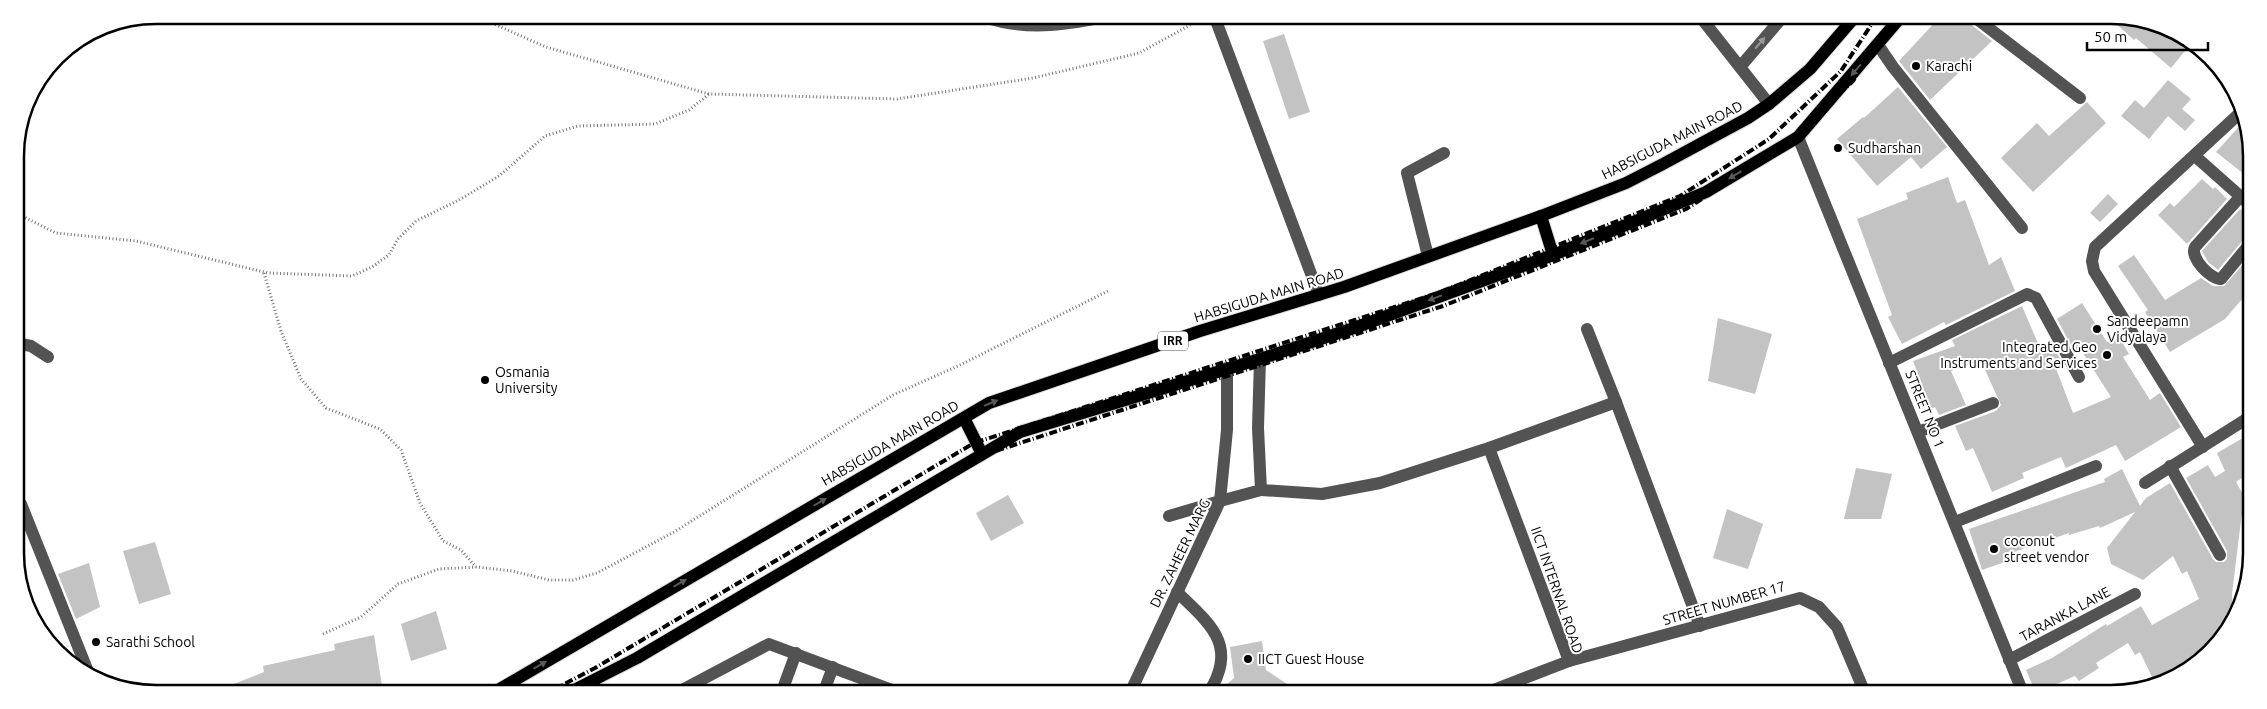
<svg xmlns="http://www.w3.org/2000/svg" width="2267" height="709" viewBox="0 0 2267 709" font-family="Ubuntu,sans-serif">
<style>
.building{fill:#c3c3c3}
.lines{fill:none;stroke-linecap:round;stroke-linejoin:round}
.major-casing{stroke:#dbdbdb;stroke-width:14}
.path{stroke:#757575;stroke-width:3;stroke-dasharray:1 2.5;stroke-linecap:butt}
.minor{stroke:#535353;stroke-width:12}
.major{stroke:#000;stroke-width:12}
.rail{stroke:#000;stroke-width:4;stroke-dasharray:8 2.5 1 2.5;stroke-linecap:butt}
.oneway{fill:#989898}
.oneway2{fill:#595959}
.poi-dot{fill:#000;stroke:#fff;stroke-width:2}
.labels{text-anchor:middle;stroke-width:4;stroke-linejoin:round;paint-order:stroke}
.shield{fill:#fff;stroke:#4c4c4c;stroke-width:1}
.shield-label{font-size:12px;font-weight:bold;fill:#000}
.poi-label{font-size:14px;fill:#000;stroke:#fff;text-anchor:start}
.street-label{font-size:14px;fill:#000;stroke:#fff}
.rim{fill:none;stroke:#000;stroke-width:2.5}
</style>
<rect width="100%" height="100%" fill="#fff"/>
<!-- building -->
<g class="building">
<path d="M 1938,19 L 1964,19 L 1992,41 L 1930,100 L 1899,61 Z"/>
<path d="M 2112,20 L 2148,20 L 2189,46 L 2171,68 L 2136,38 L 2134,40 Z"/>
<path d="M 1284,34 L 1310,112 L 1289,119 L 1263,41 Z"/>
<path d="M 2168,80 L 2191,99 L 2182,109 L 2195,120 L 2185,131 L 2168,116 L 2149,139 L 2121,116 L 2135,100 L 2144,108 Z"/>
<path d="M 1898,87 L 1947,147 L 1921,169 L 1911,157 L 1877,186 L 1837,139 L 1863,117 L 1864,118 Z"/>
<path d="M 2087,102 L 2106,123 L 2033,192 L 2001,158 L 2037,123 L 2049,136 Z"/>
<path d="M 2245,120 L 2249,129 L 2249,178 L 2216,152 Z"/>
<path d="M 1948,177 L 1957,203 L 1965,200 L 1989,265 L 2001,257 L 2015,291 L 1946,325 L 1944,322 L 1902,344 L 1888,317 L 1892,315 L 1857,219 L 1908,199 L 1906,193 Z"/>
<path d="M 2202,179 L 2213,189 L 2215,187 L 2227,199 L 2187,244 L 2158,215 L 2170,203 L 2174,207 Z"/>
<path d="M 2108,194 L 2118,204 L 2100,222 L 2090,213 Z"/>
<path d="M 2240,209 L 2249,217 L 2249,237 L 2243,240 L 2218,270 L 2208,262 L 2202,251 Z"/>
<path d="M 2134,255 L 2165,300 L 2201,278 L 2213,286 L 2224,286 L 2249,258 L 2249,291 L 2225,319 L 2170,352 L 2145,312 L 2148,310 L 2118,266 Z"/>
<path d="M 2082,303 L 2107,342 L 2118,335 L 2129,354 L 2123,357 L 2150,400 L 2160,393 L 2181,427 L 2125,461 L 2116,445 L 2066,468 L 2061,457 L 2022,473 L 2024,478 L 1992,492 L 1973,448 L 1966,451 L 1955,426 L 1996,411 L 2001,405 L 1981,361 L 1951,371 L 1966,405 L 1939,415 L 1935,407 L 1931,409 L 1913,361 L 1955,346 L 1952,340 L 2022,306 L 2040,348 L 2051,343 L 2062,362 L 2055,366 L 2073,413 L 2111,397 L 2081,350 L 2075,353 L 2057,319 Z"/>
<path d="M 1718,318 L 1772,334 L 1755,394 L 1708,381 Z"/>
<path d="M 2248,435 L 2248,474 L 2236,482 L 2244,496 L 2232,594 L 2234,619 L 2228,632 L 2198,664 L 2154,681 L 2140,652 L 2135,655 L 2128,643 L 2096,663 L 2099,668 L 2079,681 L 2075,676 L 2036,693 L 2026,670 L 2052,658 L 2106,624 L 2107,626 L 2141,606 L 2152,625 L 2199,599 L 2187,571 L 2182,574 L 2173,556 L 2143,580 L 2111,564 L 2107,548 L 2135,512 L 2100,528 L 2099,526 L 2069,535 L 2069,533 L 2014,552 L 2016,558 L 1982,570 L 1969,529 L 2105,482 L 2104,479 L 2122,469 L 2140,506 L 2146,498 L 2170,483 L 2213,559 L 2216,562 L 2224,562 L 2227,559 L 2227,551 L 2186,478 L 2208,465 L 2215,477 L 2225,471 L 2217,453 Z"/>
<path d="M 1856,468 L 1892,474 L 1881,519 L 1844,519 Z"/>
<path d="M 1008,495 L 1024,523 L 991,541 L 976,513 Z"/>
<path d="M 1727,509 L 1763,524 L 1748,569 L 1713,558 Z"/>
<path d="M 155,542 L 171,594 L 139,604 L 123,551 Z"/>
<path d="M 89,563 L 100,607 L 76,619 L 58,574 Z"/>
<path d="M 436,611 L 447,649 L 411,661 L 401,624 Z"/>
<path d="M 374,635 L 382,686 L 367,690 L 221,689 L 264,672 L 263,666 L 335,650 L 334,644 Z"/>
<path d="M 1262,641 L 1266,670 L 1299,692 L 1218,692 L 1234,678 L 1230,647 Z"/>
</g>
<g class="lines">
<defs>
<g id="major">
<path d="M 1541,216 L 1553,255"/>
<path d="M 964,418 L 982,454"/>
<path d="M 498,690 L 989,403 L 1200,331 L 1344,287 L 1541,216 L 1626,183 L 1663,164 L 1748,118 L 1769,104 L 1810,69 L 1853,19"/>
<path d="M 574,690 L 637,658 L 1020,432 L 1260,359 L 1354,328 L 1553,255 L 1706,192 L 1798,137 L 1899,19"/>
</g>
</defs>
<!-- major casing -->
<use href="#major" class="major-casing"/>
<!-- path -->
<g class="path">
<path d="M 476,16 L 546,47 L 709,94 L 897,99 L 1033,78 L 1139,53 L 1203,18"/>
<path d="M 16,213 L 56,233 L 136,241 L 268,273 L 352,276 L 372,267 L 389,255 L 398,239 L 416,221 L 459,200 L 499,176 L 545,136 L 578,126 L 655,124 L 689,110 L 709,94"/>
<path d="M 264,273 L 281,331 L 301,379 L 326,408 L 380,429 L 401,450 L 420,503 L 443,541 L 461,550 L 476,567"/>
<path d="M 323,634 L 361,617 L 398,584 L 439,569 L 477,567 L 512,571 L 549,580 L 573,580 L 597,573 L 674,532 L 893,395 L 960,365 L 1110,290"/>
</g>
<!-- minor -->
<g class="minor">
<path d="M 985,17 C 1025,31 1064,25 1104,17"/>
<path d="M 1215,18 L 1319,295"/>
<path d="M 1702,19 L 1769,104"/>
<path d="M 1977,19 L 2080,98"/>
<path d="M 1878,45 L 1893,67 L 2022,228"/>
<path d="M 1740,67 L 1781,19"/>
<path d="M 1798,137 L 2023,693"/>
<path d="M 2196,157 L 2249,204"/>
<path d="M 2240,197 L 2195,247 C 2189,257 2211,280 2221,279 L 2249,245"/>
<path d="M 1428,256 L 1407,173 L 1444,153"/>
<path d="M 16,343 L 31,346 L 48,357"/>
<path d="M 1889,363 L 2027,294 L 2036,298 L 2079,377"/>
<path d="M 1616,402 L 1700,626"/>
<path d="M 1918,432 L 1993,403"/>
<path d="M 2203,447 L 2094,271 L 2092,261 L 2095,247 L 2241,112"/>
<path d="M 1489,448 L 1569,661"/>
<path d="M 2170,466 L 2220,555"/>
<path d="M 2145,483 L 2248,418"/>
<path d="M 1261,490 L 1322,494 L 1380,483 L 1489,448 L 1616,402 L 1587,329"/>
<path d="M 21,504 L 87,669"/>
<path d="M 1169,516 L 1220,501 L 1227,430 L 1227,368"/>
<path d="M 1955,522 L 2096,466"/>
<path d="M 1177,592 C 1209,623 1239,645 1209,692"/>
<path d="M 2009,660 L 2135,594"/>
<path d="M 682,690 L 769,644 L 895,691"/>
<path d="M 782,691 L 796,653"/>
<path d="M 824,691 L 833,667"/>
<path d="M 1131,691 L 1220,501 L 1261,490 L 1258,428 L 1260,359"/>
<path d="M 1488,692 L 1569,661 L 1800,598 L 1819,607 L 1837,627 L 1865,693"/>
</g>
<!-- major -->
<use href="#major" class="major"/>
<!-- rail -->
<g class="rail">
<path d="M 553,690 L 595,668 L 974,443 L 1438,293 L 1680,196 L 1769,139 L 1841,71 L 1875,19"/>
<path d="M 585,690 L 980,456 L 1443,306 L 1686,209 L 1778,151 L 1853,81 L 1893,19"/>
</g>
</g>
<!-- one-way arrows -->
<defs><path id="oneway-solid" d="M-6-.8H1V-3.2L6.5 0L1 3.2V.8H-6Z" transform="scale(1.25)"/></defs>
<use class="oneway" href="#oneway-solid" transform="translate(1760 43) rotate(-49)"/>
<g class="oneway2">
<use href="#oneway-solid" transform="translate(1856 70) rotate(131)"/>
<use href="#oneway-solid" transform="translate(1735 175) rotate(149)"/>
<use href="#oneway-solid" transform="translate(1587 241) rotate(158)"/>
<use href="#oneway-solid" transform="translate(1435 298) rotate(160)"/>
<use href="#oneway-solid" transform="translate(991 403) rotate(-23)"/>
<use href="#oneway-solid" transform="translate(820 502) rotate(-30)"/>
<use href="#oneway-solid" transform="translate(680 583) rotate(-30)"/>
<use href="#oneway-solid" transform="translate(540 665) rotate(-30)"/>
</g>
<!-- markers -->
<g class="poi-dot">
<circle cx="1916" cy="66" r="5"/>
<circle cx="1838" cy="148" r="5"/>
<circle cx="2097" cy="329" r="5"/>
<circle cx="2107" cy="355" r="5"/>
<circle cx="485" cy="380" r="5"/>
<circle cx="1994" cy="549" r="5"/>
<circle cx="96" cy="642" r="5"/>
<circle cx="1248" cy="659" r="5"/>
</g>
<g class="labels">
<!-- shield labels -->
<rect class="shield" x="1158" y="331.5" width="30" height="19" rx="4"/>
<g class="shield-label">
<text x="1173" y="345">IRR</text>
</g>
<!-- poi labels -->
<g class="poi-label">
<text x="1926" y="71">Karachi</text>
<text x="1848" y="153">Sudharshan</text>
<text x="2107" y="326">Sandeepamn<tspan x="2107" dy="16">Vidyalaya</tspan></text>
<text x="2097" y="352" text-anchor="end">Integrated Geo<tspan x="2097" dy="16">Instruments and Services</tspan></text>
<text x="495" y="377">Osmania<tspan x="495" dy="16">University</tspan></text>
<text x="2004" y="546">coconut<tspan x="2004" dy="16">street vendor</tspan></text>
<text x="106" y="647">Sarathi School</text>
<text x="1258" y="664">IICT Guest House</text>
</g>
<!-- street labels -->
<g class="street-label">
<text transform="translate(1672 140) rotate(-27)" y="5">HABSIGUDA MAIN ROAD</text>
<text transform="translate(1269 295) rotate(-17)" y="5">HABSIGUDA MAIN ROAD</text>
<text transform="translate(1925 409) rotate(68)" y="5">STREET NO 1</text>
<text transform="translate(890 443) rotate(-30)" y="5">HABSIGUDA MAIN ROAD</text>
<text transform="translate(1180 553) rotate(-64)" y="5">DR. ZAHEER MARG</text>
<text transform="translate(1557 590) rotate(71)" y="5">IICT INTERNAL ROAD</text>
<text transform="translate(1724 603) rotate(-16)" y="5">STREET NUMBER 17</text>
<text transform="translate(2065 614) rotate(-28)" y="5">TARANKA LANE</text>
</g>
</g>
<!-- crop -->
<path d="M0 0H2267V709H0ZM156 24H2111A132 132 0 0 1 2243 156V553A132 132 0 0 1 2111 685H156A132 132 0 0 1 24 553V156A132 132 0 0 1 156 24Z" fill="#fff" fill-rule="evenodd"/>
<path class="rim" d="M156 24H2111A132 132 0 0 1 2243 156V553A132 132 0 0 1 2111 685H156A132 132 0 0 1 24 553V156A132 132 0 0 1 156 24Z"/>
<!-- scale -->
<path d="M2087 42v8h121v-8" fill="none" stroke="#000000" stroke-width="2.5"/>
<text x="2094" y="42" font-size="15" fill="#000000" stroke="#ffffff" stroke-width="4" paint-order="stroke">50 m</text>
</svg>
